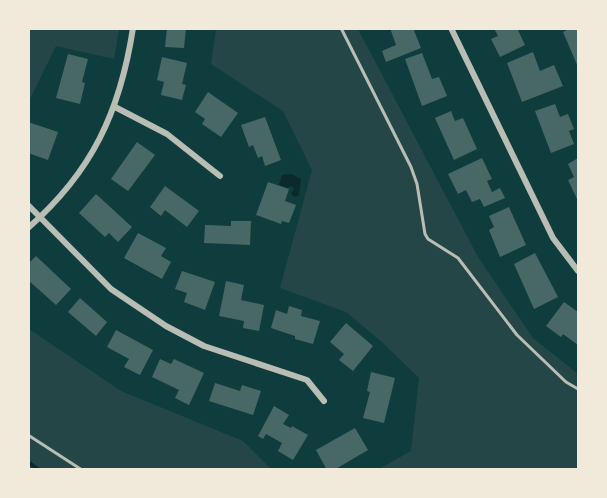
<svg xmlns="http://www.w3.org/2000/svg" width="607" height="498" viewBox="0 0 607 498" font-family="Montserrat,sans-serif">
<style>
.green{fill:#244646}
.water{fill:#0a2a2b}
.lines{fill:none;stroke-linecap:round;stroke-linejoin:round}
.stream{stroke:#0a2a2b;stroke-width:4}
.building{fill:#486865}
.service{stroke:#b8beb3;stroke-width:3}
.minor{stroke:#b8beb3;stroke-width:6}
</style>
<rect width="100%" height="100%" fill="#0f3d3e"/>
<!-- green -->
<g class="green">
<path d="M 29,28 L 119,29 L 114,59 L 56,46 L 31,97 L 29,97 Z"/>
<path d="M 216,29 L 358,29 L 478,257 L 533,338 L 578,374 L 578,469 L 379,469 L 411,451 L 419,378 L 383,343 L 346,312 L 280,288 L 312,170 L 283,111 L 211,64 Z"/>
<path d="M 29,329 L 121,391 L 243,441 L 271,469 L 29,470 Z"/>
</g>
<!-- water -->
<path class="water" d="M 291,174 L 301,179 L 299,195 L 295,197 L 291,194 L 294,189 L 292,186 L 287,188 L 279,185 L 282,175 Z"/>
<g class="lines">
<!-- stream -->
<path class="stream" d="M 28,462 L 39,470"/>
</g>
<!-- building -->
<g class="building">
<path d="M 167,28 L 186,28 L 184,48 L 165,47 Z"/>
<path d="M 390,28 L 413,28 L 421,48 L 386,62 L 382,51 L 396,45 Z"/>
<path d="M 494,28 L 517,28 L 525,45 L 500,57 L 491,39 L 498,36 Z"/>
<path d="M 571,28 L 578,28 L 578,67 L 563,32 Z"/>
<path d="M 533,52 L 540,71 L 554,65 L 563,86 L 522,102 L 507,63 Z"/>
<path d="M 422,53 L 432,79 L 439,77 L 447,96 L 422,106 L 405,59 Z"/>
<path d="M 68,54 L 88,59 L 82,82 L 85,83 L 80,104 L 56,98 Z"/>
<path d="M 162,57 L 187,63 L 182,84 L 186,85 L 182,100 L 161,95 L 164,82 L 157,80 Z"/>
<path d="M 208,92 L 238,113 L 221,137 L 202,124 L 205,119 L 195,112 Z"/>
<path d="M 555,104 L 560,117 L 568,114 L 574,129 L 569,131 L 574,144 L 551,153 L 535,111 Z"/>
<path d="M 451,111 L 455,121 L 463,118 L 477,149 L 454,160 L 435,118 Z"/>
<path d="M 265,117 L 281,160 L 265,166 L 262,156 L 258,158 L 253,145 L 249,147 L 241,125 Z"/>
<path d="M 28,122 L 58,132 L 48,160 L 28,153 Z"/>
<path d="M 137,142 L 155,155 L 128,191 L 111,179 Z"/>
<path d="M 482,158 L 492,179 L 487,181 L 492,192 L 500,188 L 505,198 L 484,207 L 480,199 L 472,202 L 466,190 L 458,194 L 448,174 Z"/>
<path d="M 578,158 L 578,198 L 577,199 L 568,180 L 574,177 L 568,164 Z"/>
<path d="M 268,182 L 289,189 L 285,201 L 296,205 L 289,223 L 282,221 L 281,224 L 256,215 Z"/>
<path d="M 165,186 L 199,211 L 187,227 L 165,210 L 161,216 L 150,207 Z"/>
<path d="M 96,194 L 132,227 L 118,242 L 109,233 L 105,237 L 79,213 Z"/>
<path d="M 509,207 L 526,245 L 500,257 L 489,230 L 494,227 L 489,216 Z"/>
<path d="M 231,221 L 251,221 L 250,245 L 204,243 L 205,225 L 231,226 Z"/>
<path d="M 138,233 L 166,248 L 161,256 L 171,262 L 162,279 L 124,258 Z"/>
<path d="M 535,253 L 558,297 L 534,309 L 514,264 Z"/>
<path d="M 36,256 L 71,289 L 56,305 L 28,280 L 28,264 Z"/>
<path d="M 182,271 L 215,282 L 205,310 L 184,302 L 187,293 L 175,289 Z"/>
<path d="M 226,281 L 244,285 L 241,300 L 264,305 L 259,331 L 243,328 L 244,321 L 219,316 Z"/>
<path d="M 80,298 L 107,322 L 96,336 L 68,312 Z"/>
<path d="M 564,302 L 578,312 L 578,345 L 563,334 L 561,337 L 546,326 Z"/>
<path d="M 289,306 L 302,310 L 301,316 L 320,321 L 313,344 L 295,339 L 295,336 L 271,328 L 276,310 L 287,314 Z"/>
<path d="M 346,323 L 373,346 L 353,371 L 339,360 L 344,354 L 330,342 Z"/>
<path d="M 116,330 L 153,350 L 140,375 L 124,367 L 129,359 L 107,347 Z"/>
<path d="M 160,359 L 171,364 L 174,359 L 204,373 L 189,405 L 175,398 L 179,390 L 152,377 Z"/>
<path d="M 371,372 L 395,378 L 384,423 L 363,418 L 370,392 L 367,391 Z"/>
<path d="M 215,383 L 240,391 L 242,385 L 261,391 L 253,415 L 209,401 Z"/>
<path d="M 274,406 L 289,415 L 283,424 L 291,428 L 292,426 L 308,435 L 293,460 L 278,451 L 282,443 L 266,434 L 263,439 L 258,436 Z"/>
<path d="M 355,428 L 368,450 L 334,470 L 327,470 L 316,450 Z"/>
</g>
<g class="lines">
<!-- service -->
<g class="service">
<path d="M 341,28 L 411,167 L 417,184 L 425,234 L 428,239 L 458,258 L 517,335 L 566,382 L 578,389"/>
<path d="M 28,435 L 82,470"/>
</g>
<!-- minor -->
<g class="minor">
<path d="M 451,28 L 553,238 L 578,271"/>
<path d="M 115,107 L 167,134 L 220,176"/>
<path d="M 28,205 L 111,289 L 166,326 L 204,346 L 307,380 L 324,401"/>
<path d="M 28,228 C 92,172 120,112 133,28"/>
</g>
</g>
<!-- border -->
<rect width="607" height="498" fill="none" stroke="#f1e9da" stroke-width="60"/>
</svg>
